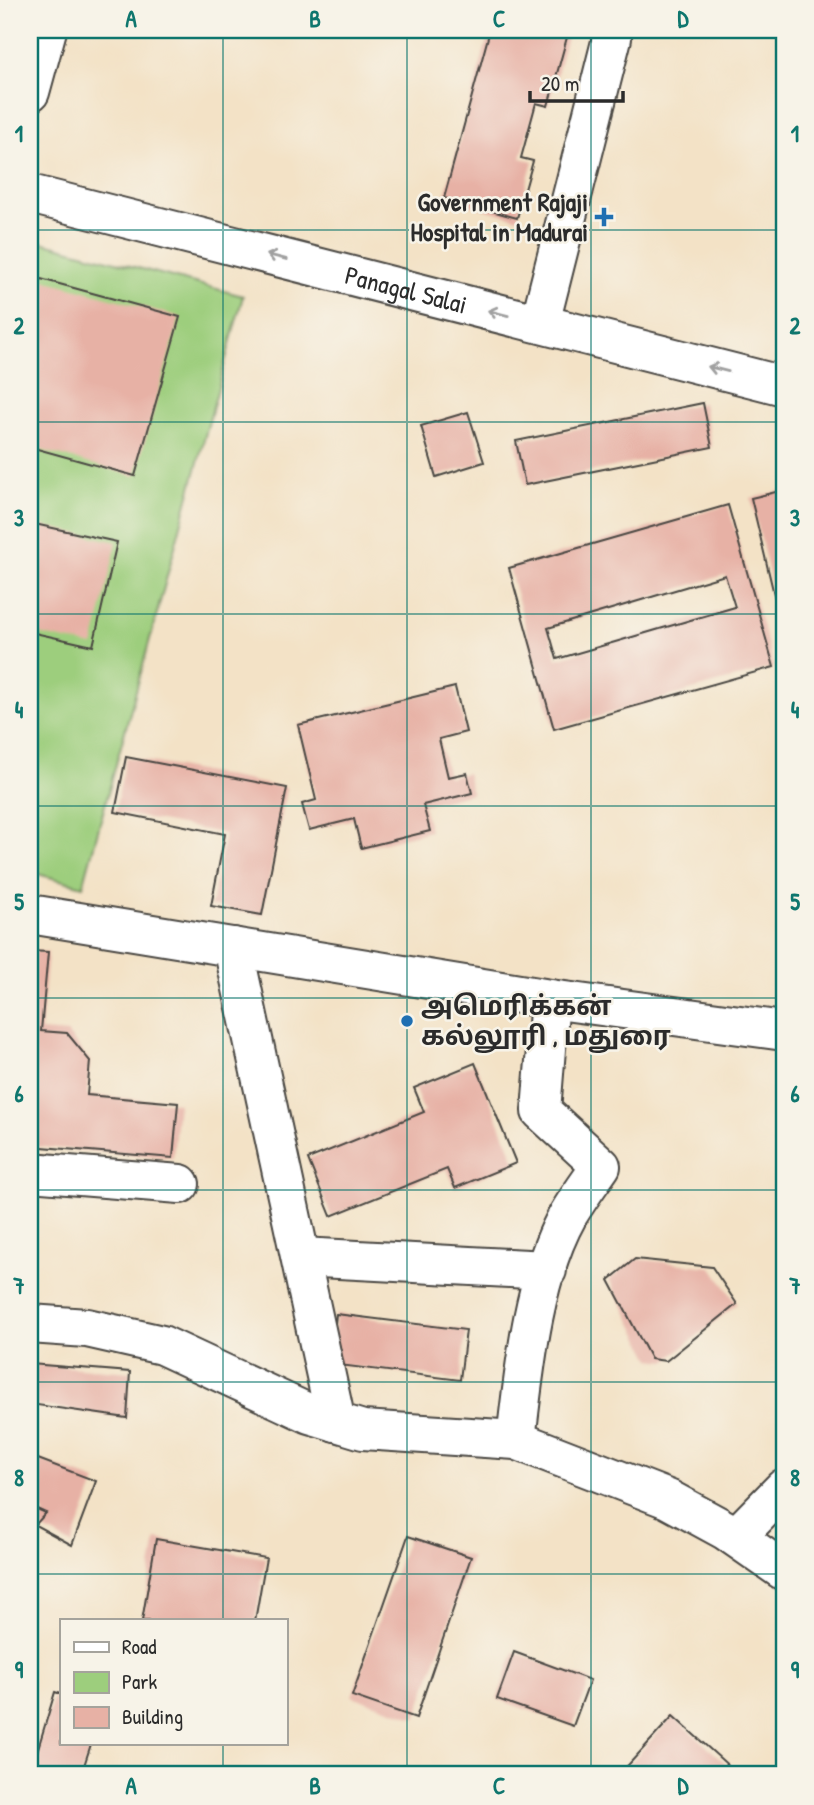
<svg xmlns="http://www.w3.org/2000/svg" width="814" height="1805" viewBox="0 0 814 1805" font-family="'Patrick Hand','Noto Sans Tamil',sans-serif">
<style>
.green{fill:#9dce7d;stroke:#647c54;stroke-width:2}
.building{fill:#e7b1a5;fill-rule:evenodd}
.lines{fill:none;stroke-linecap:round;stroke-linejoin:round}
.minor-casing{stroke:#494642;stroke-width:42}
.major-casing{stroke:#494642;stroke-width:42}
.minor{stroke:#fff;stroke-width:38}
.major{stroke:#fff;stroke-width:38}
.oneway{stroke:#a0a0a0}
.grid{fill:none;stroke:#0f766e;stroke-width:2;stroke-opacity:0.55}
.poi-dot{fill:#1f6fb2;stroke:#f7f3e8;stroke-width:2.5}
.labels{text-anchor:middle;stroke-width:5;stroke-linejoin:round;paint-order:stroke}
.poi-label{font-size:26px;font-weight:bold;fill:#2b2b2b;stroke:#f7f3e8;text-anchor:end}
.street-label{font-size:26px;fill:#2b2b2b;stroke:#f7f3e8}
.neatline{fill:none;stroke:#0f766e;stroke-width:2.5}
.grid-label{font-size:23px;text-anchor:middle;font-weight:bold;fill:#0f766e}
</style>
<rect width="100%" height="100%" fill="#f7f3e8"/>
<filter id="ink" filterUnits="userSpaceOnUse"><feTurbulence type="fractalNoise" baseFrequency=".0143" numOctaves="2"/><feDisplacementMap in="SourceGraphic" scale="14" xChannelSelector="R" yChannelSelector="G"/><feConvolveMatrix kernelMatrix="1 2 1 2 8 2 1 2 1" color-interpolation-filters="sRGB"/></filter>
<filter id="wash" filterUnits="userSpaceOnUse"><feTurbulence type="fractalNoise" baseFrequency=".00686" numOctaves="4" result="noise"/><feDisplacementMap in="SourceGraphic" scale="28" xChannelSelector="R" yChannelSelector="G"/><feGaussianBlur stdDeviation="1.57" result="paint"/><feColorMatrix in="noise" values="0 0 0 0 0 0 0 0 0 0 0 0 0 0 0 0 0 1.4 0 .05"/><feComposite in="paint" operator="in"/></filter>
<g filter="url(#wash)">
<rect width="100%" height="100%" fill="#f3e2c6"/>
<!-- green -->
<path class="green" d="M 30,239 L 243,296 L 83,886 L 30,872 Z"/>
<g id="blocks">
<!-- building -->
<g class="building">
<path d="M 490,30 L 569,30 L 548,106 L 536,103 L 521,158 L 533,161 L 517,218 L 444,198 Z"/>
<path d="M 30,276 L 180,317 L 135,476 L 30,447 Z"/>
<path d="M 703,403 L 712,447 L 525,485 L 516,441 Z"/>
<path d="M 468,412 L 484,462 L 436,477 L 421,426 Z"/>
<path d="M 784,490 L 784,605 L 777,607 L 751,498 Z"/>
<path d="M 728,505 L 774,667 L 554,729 L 509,568 ZM 725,575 L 735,607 L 557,659 L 548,628 Z"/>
<path d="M 30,523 L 117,542 L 93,646 L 30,632 Z"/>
<path d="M 455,687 L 466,732 L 439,739 L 448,777 L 467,773 L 472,793 L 423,805 L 430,831 L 361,848 L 354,819 L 309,830 L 302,804 L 316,800 L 298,725 Z"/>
<path d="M 126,757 L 287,788 L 262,915 L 211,906 L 225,834 L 115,812 Z"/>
<path d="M 30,951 L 48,952 L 41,1031 L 67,1033 L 90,1061 L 87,1095 L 178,1103 L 173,1158 L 30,1146 Z"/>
<path d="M 475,1063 L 516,1163 L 455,1188 L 447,1169 L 331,1216 L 308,1159 L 424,1112 L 414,1088 Z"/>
<path d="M 635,1259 L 712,1267 L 737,1304 L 666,1361 L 651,1359 L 609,1280 Z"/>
<path d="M 336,1314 L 466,1330 L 460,1380 L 331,1364 Z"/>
<path d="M 30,1364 L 130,1372 L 127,1418 L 30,1404 Z"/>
<path d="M 30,1456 L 96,1481 L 72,1545 L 35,1525 L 46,1513 L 30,1506 Z"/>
<path d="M 408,1536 L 471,1557 L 416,1718 L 352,1696 Z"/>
<path d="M 156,1539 L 266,1558 L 255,1621 L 142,1621 Z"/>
<path d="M 514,1652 L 590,1680 L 573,1726 L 497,1699 Z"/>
<path d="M 55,1692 L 61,1694 L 61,1744 L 91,1744 L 81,1775 L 30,1775 Z"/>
<path d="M 673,1716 L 731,1768 L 725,1775 L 619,1775 Z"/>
</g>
</g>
</g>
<g filter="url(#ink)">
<use href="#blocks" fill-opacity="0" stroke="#494642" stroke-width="2"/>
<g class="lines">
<defs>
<g id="minor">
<path d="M 30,92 L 47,30"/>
<path d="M 540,323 L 612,38"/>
<path d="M 30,914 L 550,999 L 784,1031"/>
<path d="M 233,947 L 336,1422"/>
<path d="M 30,1172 L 180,1184"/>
<path d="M 301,1257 L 547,1270"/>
<path d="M 30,1324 L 87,1328 L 162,1345 L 310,1414 L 363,1430 L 516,1440 L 668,1499 L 725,1530 L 784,1571"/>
<path d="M 516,1440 C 524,1371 533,1277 568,1215 C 578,1198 590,1182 601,1166 L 541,1111 L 550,999"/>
<path d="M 736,1537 L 784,1488"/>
</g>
<g id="major">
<path id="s1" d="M 30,194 L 784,386"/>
</g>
</defs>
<!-- minor casing -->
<use href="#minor" class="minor-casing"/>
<!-- major casing -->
<use href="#major" class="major-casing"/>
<!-- minor -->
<use href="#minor" class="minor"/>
<!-- major -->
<use href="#major" class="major"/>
</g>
<!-- one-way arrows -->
<defs><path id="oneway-shaft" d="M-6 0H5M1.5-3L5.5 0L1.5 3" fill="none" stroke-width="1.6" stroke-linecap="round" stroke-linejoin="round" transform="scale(1.75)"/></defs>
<g class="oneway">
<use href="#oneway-shaft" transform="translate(277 257) rotate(-166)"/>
<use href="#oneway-shaft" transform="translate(498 313) rotate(-166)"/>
<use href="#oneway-shaft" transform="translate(718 369) rotate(-166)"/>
</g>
</g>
<!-- grid -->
<path class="grid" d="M 223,30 L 223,1621M 407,30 L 407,1775M 591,30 L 591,1775M 30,230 L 784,230M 30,422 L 784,422M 30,614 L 784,614M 30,806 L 784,806M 30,998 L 784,998M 30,1190 L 784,1190M 30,1382 L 784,1382M 30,1574 L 784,1574M 223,1744 L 223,1775"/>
<!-- markers -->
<g class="poi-dot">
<path d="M600.5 206.5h7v7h7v7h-7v7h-7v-7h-7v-7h7z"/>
<circle cx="407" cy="1021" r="7"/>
</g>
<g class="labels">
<!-- poi labels -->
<g class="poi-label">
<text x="588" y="211">Government Rajaji<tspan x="588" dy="30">Hospital in Madurai</tspan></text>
<text x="421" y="1015" text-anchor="start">அமெரிக்கன்<tspan x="421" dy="30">கல்லூரி , மதுரை</tspan></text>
</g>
<!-- street labels -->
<g class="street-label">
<text dy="9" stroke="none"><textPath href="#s1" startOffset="388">Panagal Salai</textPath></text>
</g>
</g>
<!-- margin -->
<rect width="814" height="1805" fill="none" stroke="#f7f3e8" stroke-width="77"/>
<!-- legend -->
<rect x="60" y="1619" width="228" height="126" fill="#f7f3e8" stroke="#a5a39c" stroke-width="2"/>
<rect x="74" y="1642" width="35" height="10" fill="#ffffff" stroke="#a5a39c" stroke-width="2"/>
<text x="122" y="1654" font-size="21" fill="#2b2b2b">Road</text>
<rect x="74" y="1672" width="35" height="21" fill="#9dce7d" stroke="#a5a39c" stroke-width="2"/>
<text x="122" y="1689" font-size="21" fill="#2b2b2b">Park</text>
<rect x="74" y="1707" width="35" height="21" fill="#e7b1a5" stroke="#a5a39c" stroke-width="2"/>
<text x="122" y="1724" font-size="21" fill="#2b2b2b">Building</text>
<!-- scale -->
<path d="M530 91v10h93v-10" fill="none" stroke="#2b2b2b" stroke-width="3.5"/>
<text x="541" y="91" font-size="21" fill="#2b2b2b" stroke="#f7f3e8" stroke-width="5" paint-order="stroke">20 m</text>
<rect x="38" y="38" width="738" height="1728" class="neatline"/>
<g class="grid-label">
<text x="131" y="27">A</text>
<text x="315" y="27">B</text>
<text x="499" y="27">C</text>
<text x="683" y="27">D</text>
<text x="19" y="142">1</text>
<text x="795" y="142">1</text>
<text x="19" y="334">2</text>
<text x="795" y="334">2</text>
<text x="19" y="526">3</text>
<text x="795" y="526">3</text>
<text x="19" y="718">4</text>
<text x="795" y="718">4</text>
<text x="19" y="910">5</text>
<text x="795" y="910">5</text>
<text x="19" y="1102">6</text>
<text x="795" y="1102">6</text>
<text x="19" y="1294">7</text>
<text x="795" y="1294">7</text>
<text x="19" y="1486">8</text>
<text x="795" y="1486">8</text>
<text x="19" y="1678">9</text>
<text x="795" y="1678">9</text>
<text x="131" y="1794">A</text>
<text x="315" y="1794">B</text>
<text x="499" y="1794">C</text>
<text x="683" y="1794">D</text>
</g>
</svg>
